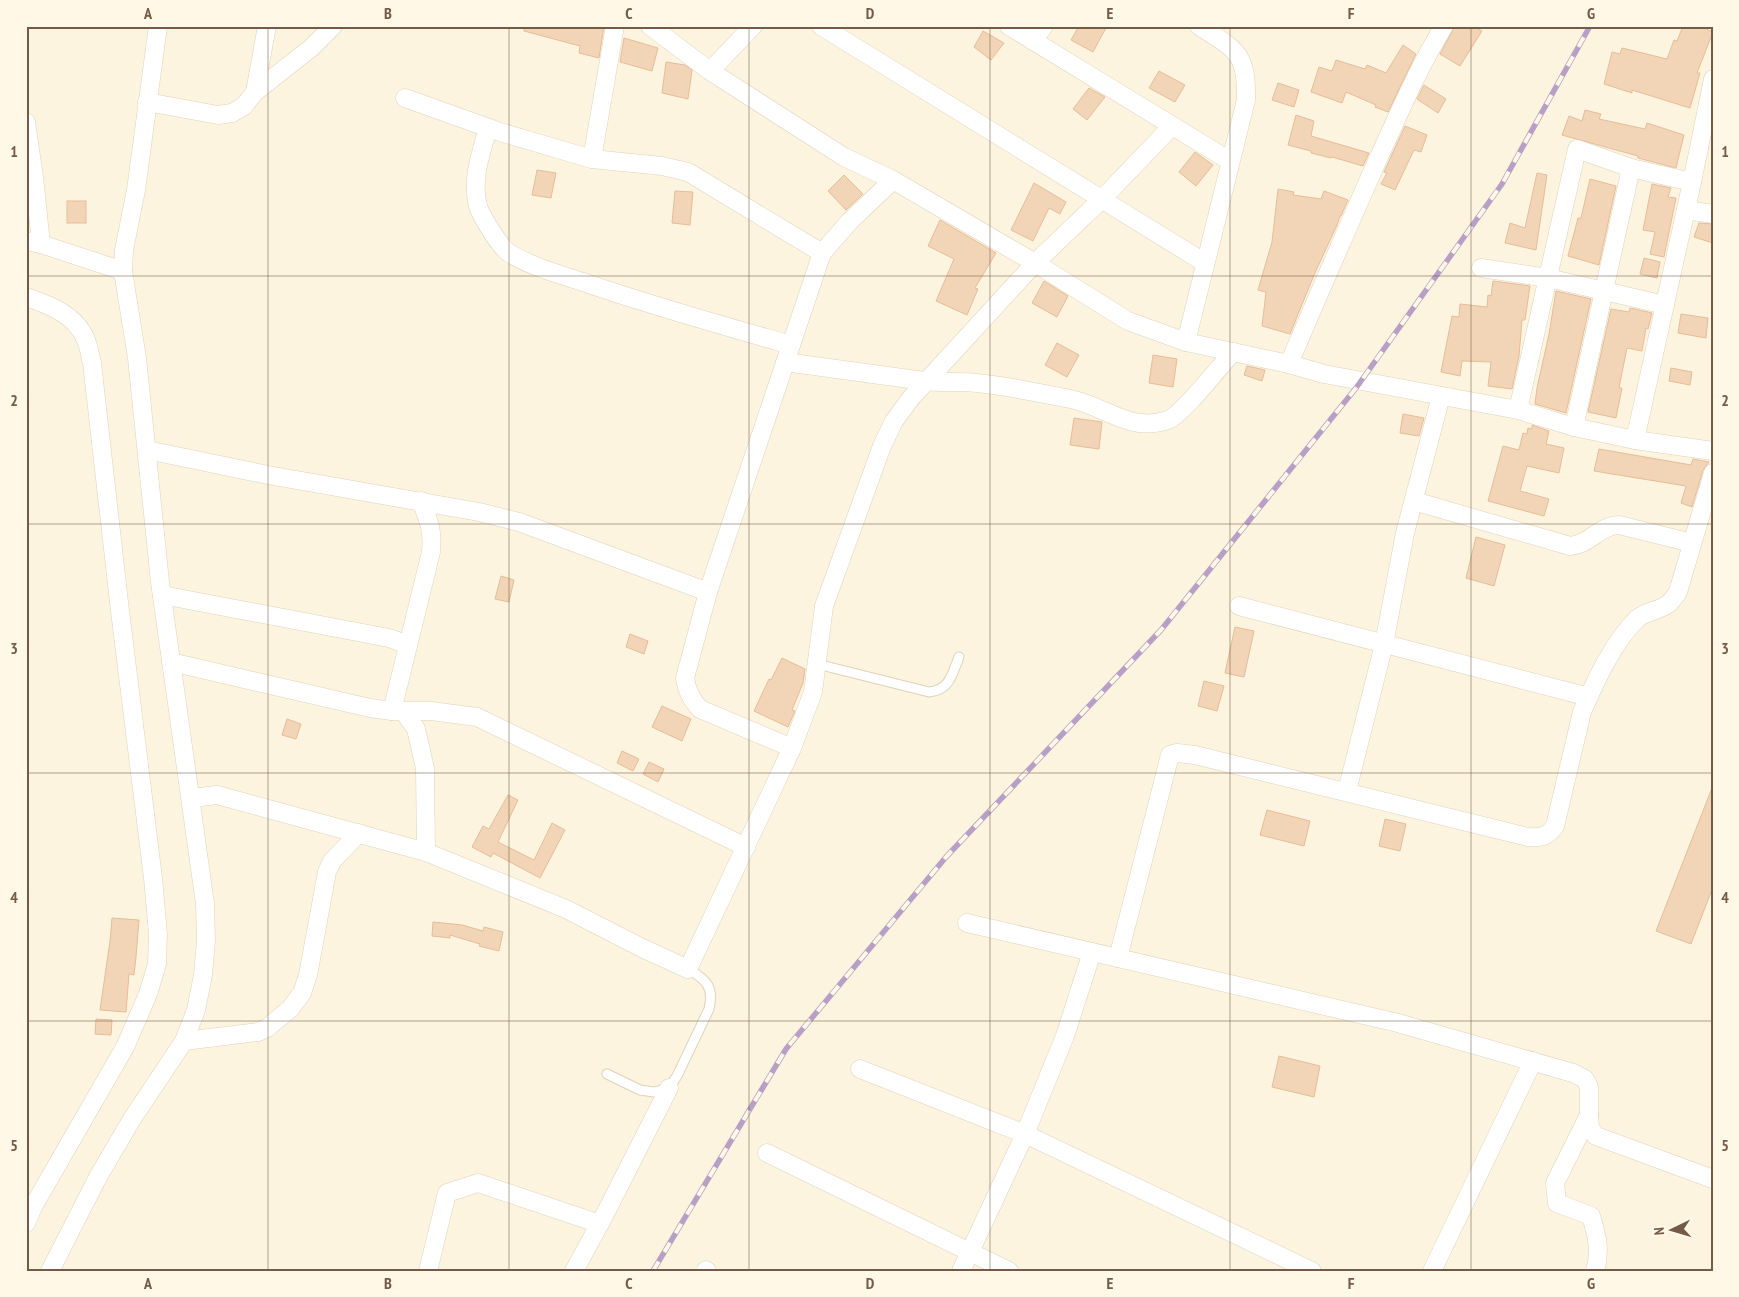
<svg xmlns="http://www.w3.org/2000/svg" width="1739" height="1297" viewBox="0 0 1739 1297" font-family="'PT Sans Narrow',sans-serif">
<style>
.building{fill:#f2d5b6;stroke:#e5bd97}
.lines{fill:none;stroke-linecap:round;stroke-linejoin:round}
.service-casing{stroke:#e0d1bb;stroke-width:11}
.minor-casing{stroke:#e0d1bb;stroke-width:19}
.service{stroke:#fff;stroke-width:9}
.minor{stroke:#fff;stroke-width:18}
.rail-casing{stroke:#b79fc5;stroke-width:5.5}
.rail{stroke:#fff8e6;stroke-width:4;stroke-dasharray:11;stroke-linecap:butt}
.grid{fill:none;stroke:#735b47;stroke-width:1;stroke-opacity:0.55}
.neatline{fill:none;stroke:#735b47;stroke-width:2}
.grid-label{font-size:16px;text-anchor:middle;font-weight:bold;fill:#735b47}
</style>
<rect width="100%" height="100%" fill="#fcf4df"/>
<!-- building -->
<g class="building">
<path d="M 524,26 L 604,26 L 599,58 L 579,53 L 580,46 L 524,31 Z"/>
<path d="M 1079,26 L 1107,26 L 1093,52 L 1071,40 Z"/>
<path d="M 1455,26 L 1473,26 L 1482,31 L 1460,66 L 1440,54 Z"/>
<path d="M 1683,26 L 1699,26 L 1713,32 L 1697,73 L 1700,73 L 1690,108 L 1632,90 L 1632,93 L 1604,84 L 1612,52 L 1620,54 L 1622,48 L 1667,59 L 1674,40 L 1677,41 Z"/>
<path d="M 983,31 L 1004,43 L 991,60 L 974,47 Z"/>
<path d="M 624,38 L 658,48 L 652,71 L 620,62 Z"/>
<path d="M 1403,45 L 1416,54 L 1388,112 L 1375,107 L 1376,105 L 1346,92 L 1342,103 L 1311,92 L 1319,67 L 1332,71 L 1336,60 L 1365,69 L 1367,65 L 1386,73 Z"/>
<path d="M 666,62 L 685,65 L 692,70 L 688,99 L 662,93 Z"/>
<path d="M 1159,71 L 1185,85 L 1175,102 L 1149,88 Z"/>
<path d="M 1278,83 L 1299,90 L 1294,107 L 1272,100 Z"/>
<path d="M 1424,85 L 1446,99 L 1438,113 L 1417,99 Z"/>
<path d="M 1089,88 L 1105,97 L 1087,120 L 1073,109 Z"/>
<path d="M 1585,110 L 1601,114 L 1599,119 L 1645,129 L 1647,123 L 1684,135 L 1676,168 L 1638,158 L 1638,156 L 1562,135 L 1569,116 L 1582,121 Z"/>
<path d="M 1296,115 L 1314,121 L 1311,136 L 1369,153 L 1363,166 L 1332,157 L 1331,158 L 1311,153 L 1311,151 L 1288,145 Z"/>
<path d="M 1405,126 L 1427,135 L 1421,152 L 1414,150 L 1395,190 L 1381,184 L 1387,173 L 1384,172 Z"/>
<path d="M 1195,152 L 1213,165 L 1196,186 L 1179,172 Z"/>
<path d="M 537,170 L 556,173 L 551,198 L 532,195 Z"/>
<path d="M 1537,173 L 1547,175 L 1536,250 L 1505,243 L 1510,223 L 1525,228 Z"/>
<path d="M 844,175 L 863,194 L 846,210 L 828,191 Z"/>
<path d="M 1590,179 L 1616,186 L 1599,265 L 1568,256 L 1578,218 L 1581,218 Z"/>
<path d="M 1034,183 L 1066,202 L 1060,214 L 1049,208 L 1033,241 L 1011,230 Z"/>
<path d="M 1652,184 L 1671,188 L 1668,197 L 1676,198 L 1664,257 L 1650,254 L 1655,232 L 1643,230 Z"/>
<path d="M 1278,189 L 1294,192 L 1293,195 L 1321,199 L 1324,191 L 1348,200 L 1341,216 L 1340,216 L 1337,225 L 1314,275 L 1290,334 L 1262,326 L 1266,292 L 1258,290 L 1272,242 Z"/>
<path d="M 675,191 L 693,192 L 690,225 L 672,223 Z"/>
<rect x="67" y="201" width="19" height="22"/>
<path d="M 940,220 L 996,253 L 975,288 L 978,289 L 967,315 L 936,301 L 954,259 L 928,246 Z"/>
<path d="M 1699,223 L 1713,224 L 1713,243 L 1694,237 Z"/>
<path d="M 1644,258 L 1660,262 L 1657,278 L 1640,274 Z"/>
<path d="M 1044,281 L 1068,296 L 1057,317 L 1032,303 Z"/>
<path d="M 1493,281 L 1530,286 L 1525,320 L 1522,320 L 1519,356 L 1512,389 L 1488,386 L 1491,362 L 1462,361 L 1460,376 L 1441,372 L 1452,316 L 1459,317 L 1460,304 L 1487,307 L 1488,295 L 1491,296 Z"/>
<path d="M 1556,291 L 1591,299 L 1566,413 L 1535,404 L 1537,388 L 1549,334 Z"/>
<path d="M 1630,308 L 1652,313 L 1648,329 L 1646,328 L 1642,351 L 1627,348 L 1619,388 L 1622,388 L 1616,418 L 1588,412 L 1611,309 L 1629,312 Z"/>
<path d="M 1681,314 L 1708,318 L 1706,338 L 1678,333 Z"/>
<path d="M 1057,343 L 1079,355 L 1067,377 L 1045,365 Z"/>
<path d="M 1153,355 L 1177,359 L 1173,387 L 1149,383 Z"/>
<path d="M 1247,366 L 1265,370 L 1262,381 L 1244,375 Z"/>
<path d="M 1671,368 L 1692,372 L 1690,385 L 1669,381 Z"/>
<path d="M 1403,414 L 1424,418 L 1419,436 L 1400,433 Z"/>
<path d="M 1074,418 L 1102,422 L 1099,449 L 1070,445 Z"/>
<path d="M 1532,425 L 1549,431 L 1546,444 L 1564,448 L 1559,473 L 1527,466 L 1520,491 L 1549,499 L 1544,516 L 1488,501 L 1503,446 L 1519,450 L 1523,433 L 1527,434 L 1528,428 L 1532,429 Z"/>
<path d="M 1599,449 L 1691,465 L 1693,459 L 1709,462 L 1703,470 L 1692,507 L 1681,503 L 1686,486 L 1594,471 Z"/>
<path d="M 1476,537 L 1505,545 L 1494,586 L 1466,578 Z"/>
<path d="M 501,576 L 514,580 L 509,602 L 495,599 Z"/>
<path d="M 1235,627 L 1254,631 L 1244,677 L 1225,673 Z"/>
<path d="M 630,634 L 648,641 L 644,654 L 626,647 Z"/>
<path d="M 782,658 L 805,669 L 803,683 L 792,710 L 795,711 L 788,727 L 754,711 L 769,679 L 771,680 Z"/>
<path d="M 1204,681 L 1224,686 L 1217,711 L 1198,706 Z"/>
<path d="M 662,706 L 691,719 L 682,741 L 652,727 Z"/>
<path d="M 287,719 L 301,724 L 296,739 L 282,735 Z"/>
<path d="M 622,751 L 639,759 L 633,771 L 617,763 Z"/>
<path d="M 649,762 L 664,769 L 658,782 L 643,774 Z"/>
<path d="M 1712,788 L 1713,887 L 1691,944 L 1656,931 Z"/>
<path d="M 508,795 L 518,800 L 498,842 L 534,860 L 552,823 L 565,830 L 540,878 L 493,853 L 491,857 L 472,847 L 483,826 L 489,829 Z"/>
<path d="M 1267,810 L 1310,821 L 1304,846 L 1260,835 Z"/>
<path d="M 1385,819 L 1406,824 L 1400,851 L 1379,846 Z"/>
<path d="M 112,918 L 139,920 L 136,957 L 134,975 L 129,974 L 126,1012 L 100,1010 L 110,941 Z"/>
<path d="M 433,922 L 462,925 L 483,931 L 484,927 L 503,932 L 499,951 L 479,946 L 480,944 L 450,935 L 450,938 L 432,936 Z"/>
<path d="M 96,1019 L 112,1020 L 111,1035 L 95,1034 Z"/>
<path d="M 1279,1056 L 1320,1066 L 1314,1097 L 1272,1087 Z"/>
</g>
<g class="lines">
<defs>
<g id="service">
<path d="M 817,664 L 929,692 C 950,690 952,674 959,657"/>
<path d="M 607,1074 L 640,1090 L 654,1092 L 669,1088 L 677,1076 L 709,1009 C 714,987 707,980 688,969"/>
</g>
<g id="minor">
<path d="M 650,26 L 710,71 L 844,157 L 893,180 L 1035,263 L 1128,321 L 1186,342 L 1289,364 L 1324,374 L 1518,410 L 1574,427 L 1635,440 L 1713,451"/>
<path d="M 821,26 L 1205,263"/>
<path d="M 1009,26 L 1230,161"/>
<path d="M 1033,41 L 1044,26"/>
<path d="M 710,71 L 753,26"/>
<path d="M 255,92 L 311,48 L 333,26"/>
<path d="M 405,98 L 500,132 L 592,159 L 662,166 L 688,172 L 822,253"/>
<path d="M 147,102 L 218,115 L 232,113 L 244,106 L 255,92 L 267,26"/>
<path d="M 26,122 L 34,177 L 41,244"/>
<path d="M 488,128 C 481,153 471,180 478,206 C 481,216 500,247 509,253 C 532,267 559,274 583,282 C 652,306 721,325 791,345"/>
<path d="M 592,159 L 615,26"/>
<path d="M 1686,210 L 1713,214"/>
<path d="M 26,241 L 41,244 L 123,271"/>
<path d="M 1481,268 L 1548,278 L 1665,305"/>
<path d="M 26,297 C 50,305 76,315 86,340 C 89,347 90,356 92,363 L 120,611 L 153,878 L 158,934 L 157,964 L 148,994 L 125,1047 L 34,1205 L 26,1223"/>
<path d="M 1186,342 L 1246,100 C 1247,52 1236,50 1199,26"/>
<path d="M 785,362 C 832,368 878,375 924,381 C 942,383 960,381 977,383 C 1008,386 1040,393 1070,399 C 1106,406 1129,433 1168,420 C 1183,414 1220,366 1233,352"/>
<path d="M 1289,364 C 1318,295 1348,227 1378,159 C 1399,114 1418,68 1444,26"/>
<path d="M 1518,410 L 1577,149 L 1631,168 L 1692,182"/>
<path d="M 1574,427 L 1631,168"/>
<path d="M 1635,440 L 1692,182 L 1713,79"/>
<path d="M 147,450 L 268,475 L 479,512 L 519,522 L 708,592"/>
<path d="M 1414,501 L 1570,546 C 1591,544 1598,526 1619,525 L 1692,543"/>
<path d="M 162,595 L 389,638 L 408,645"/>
<path d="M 1239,606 L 1589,697"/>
<path d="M 171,662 L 370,708 L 392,711 L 431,711 L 477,717 L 746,847"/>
<path d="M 392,711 L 431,552 C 433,530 429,521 421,501"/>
<path d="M 404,712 L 416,729 L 425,768 L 426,852"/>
<path d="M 792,748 L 700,709 C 691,699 687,691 685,678 L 708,592 L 822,253 L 850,221 L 893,180"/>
<path d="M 1347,791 L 1384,644 L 1405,533 L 1441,396"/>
<path d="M 191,798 L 217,795 L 426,852 L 566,909 L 642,948 L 688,969 L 792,748 L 813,692 L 824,606 L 882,446 L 894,421 L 911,398 L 1035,263 L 1102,199 L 1172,126"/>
<path d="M 967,923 L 1398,1023 L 1573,1073 L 1585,1079 L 1589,1087 L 1589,1115 L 1590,1128 L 1596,1136 L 1713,1179"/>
<path d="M 1118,958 L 1170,755 L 1177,753 L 1195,755 L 1528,837 C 1541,838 1547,837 1555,826 L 1582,712 C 1595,682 1613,642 1637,619 C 1646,611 1659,611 1668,604 C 1672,601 1675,596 1678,592 L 1713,473"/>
<path d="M 184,1041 L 258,1032 L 267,1028 L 290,1009 L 302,993 L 308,975 L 327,872 L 332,861 L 359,833"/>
<path d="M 860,1069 L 1025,1134 L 1312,1271"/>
<path d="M 1589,1115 L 1555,1183 L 1557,1203 L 1591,1216 C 1597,1236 1601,1250 1595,1271"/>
<path d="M 767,1153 L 1009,1271"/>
<path d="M 706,1270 L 707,1271"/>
<path d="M 50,1271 L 98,1177 L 132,1119 L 184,1041 L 196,1010 L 203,975 L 206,940 L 205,904 L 160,582 L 137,358 L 123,271 L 124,250 L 136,190 L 158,26"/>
<path d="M 428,1271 L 447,1193 L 478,1183 L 600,1224"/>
<path d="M 574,1271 L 605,1214 L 669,1088"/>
<path d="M 961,1271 L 1025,1134 L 1065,1036 L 1092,952"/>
<path d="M 1432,1271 L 1533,1061"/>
</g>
</defs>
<!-- service casing -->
<use href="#service" class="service-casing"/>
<!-- minor casing -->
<use href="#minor" class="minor-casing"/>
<!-- service -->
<use href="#service" class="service"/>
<!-- minor -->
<use href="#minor" class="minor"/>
<defs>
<path id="rail" d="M 653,1271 L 786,1049 L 946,857 L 1161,630 L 1356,388 L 1502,184 L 1590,26"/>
</defs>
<!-- rail casing -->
<use href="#rail" class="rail-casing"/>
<!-- rail -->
<use href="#rail" class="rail"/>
</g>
<!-- grid -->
<path class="grid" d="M 268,26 L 268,1271M 509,26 L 509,1271M 749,26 L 749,1271M 990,26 L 990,1271M 1230,26 L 1230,1271M 1471,26 L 1471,1271M 26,276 L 1713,276M 26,524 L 1713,524M 26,773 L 1713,773M 26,1021 L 1713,1021"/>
<!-- border -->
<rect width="1739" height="1297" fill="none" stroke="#fff8e6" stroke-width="55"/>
<!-- north arrow -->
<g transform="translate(1672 1230) rotate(265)" stroke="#fff8e6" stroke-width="4" paint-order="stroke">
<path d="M0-4L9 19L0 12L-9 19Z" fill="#735b47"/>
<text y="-8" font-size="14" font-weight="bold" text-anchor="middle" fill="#735b47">N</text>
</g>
<rect x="28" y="28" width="1684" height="1242" class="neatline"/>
<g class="grid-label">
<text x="148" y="19">A</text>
<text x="388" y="19">B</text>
<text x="629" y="19">C</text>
<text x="870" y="19">D</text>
<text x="1110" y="19">E</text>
<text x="1351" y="19">F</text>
<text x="1591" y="19">G</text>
<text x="14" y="157">1</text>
<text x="1725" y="157">1</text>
<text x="14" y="406">2</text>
<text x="1725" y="406">2</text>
<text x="14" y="654">3</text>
<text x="1725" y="654">3</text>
<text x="14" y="903">4</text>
<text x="1725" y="903">4</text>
<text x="14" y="1151">5</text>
<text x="1725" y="1151">5</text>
<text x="148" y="1289">A</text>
<text x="388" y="1289">B</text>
<text x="629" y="1289">C</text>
<text x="870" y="1289">D</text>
<text x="1110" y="1289">E</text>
<text x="1351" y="1289">F</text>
<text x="1591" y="1289">G</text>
</g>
</svg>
